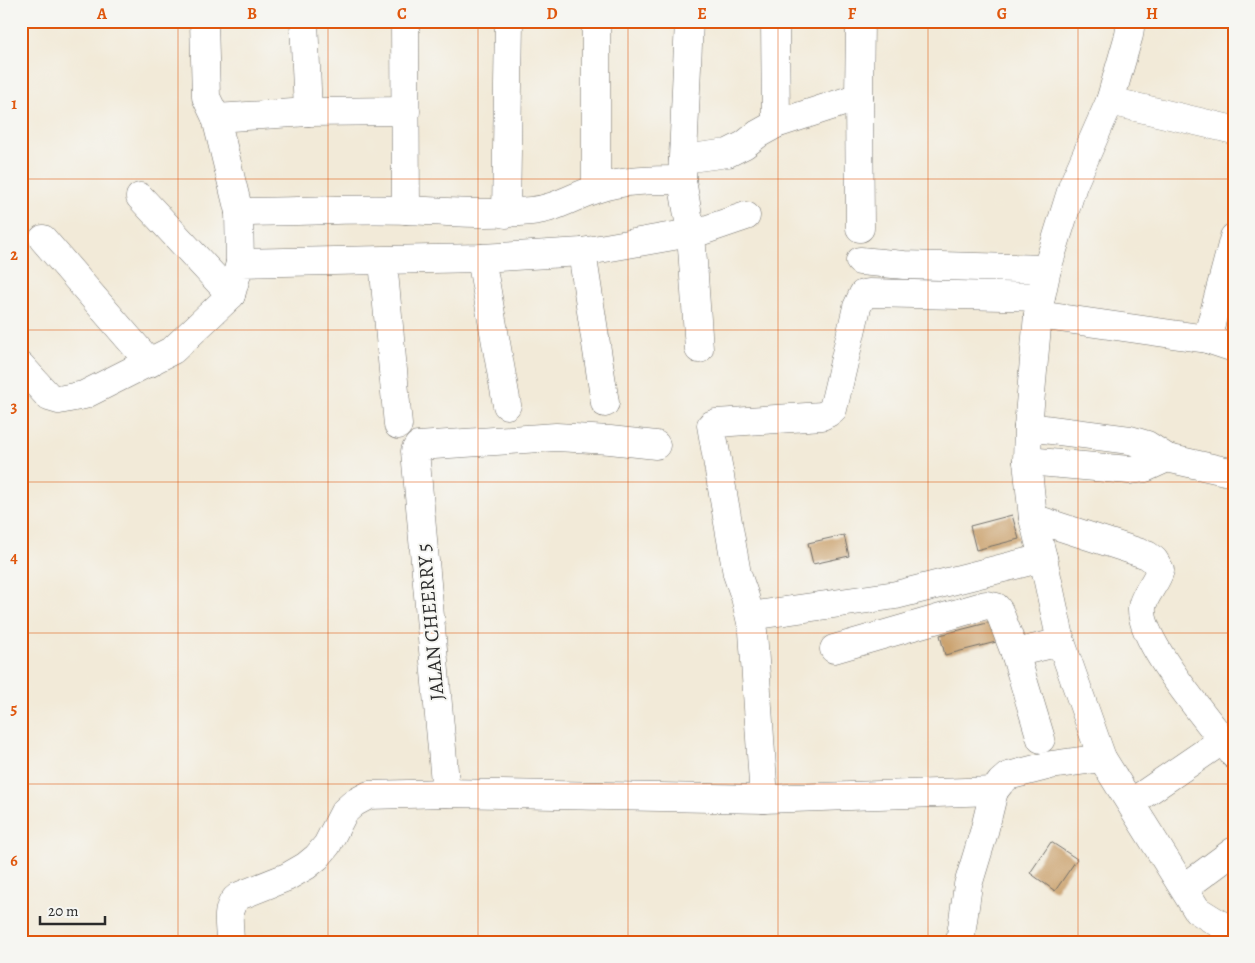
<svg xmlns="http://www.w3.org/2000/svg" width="1255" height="963" viewBox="0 0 1255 963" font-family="Alegreya,serif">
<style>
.building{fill:#cba370}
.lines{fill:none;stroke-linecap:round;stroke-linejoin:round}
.minor-casing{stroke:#716e68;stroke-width:29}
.minor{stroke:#fff;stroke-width:28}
.grid{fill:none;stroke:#df570e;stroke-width:1;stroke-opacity:0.55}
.labels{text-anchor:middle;stroke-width:4;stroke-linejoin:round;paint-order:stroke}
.street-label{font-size:20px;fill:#2b2b2b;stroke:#f6f6f2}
.neatline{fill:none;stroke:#df570e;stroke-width:2}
.grid-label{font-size:16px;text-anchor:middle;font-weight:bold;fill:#df570e}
</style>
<rect width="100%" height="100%" fill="#f6f6f2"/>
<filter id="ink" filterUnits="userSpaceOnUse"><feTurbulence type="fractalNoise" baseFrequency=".02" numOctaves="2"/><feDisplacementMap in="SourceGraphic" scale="10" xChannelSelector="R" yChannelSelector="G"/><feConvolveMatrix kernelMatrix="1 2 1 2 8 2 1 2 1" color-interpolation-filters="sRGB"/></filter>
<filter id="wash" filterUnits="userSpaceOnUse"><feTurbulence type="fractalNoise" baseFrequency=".0096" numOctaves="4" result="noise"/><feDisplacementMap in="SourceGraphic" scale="20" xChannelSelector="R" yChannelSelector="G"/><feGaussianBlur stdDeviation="1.12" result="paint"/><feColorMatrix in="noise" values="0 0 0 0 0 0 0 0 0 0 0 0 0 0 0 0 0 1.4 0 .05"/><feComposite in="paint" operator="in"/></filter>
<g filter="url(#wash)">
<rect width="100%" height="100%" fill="#f2ead8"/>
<g id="blocks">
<!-- building -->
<g class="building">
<path d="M 1012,515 L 1019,539 L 976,550 L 970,526 Z"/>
<path d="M 844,535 L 849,556 L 813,564 L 808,543 Z"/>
<path d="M 995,621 L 1000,641 L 945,655 L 940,635 Z"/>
<path d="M 1051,842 L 1077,859 L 1055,891 L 1030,873 Z"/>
</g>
</g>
</g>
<g filter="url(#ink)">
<use href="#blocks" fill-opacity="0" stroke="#716e68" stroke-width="1"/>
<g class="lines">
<defs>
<g id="minor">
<path d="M 204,21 L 206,97 L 216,118 L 239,212 C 295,212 351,208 406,210 C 448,212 489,215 531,211 C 555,209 574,196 596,189 C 621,180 656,180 682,180"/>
<path d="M 304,21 L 308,112"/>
<path d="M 405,21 L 406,210"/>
<path d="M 596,21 L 596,188"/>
<path d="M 689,21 L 682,180 L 691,233 L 699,349"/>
<path d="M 775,21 L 776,124"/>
<path d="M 1131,21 L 1129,35 L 1110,101 L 1073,185 L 1047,269 L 1041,297 L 1038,315 L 1028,427 L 1027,461 L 1033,518 L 1043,558 L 1061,642 L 1102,758 L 1197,910 L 1234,933"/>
<path d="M 1110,101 L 1234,130"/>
<path d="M 216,118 L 308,112 L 406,111"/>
<path d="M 683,159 L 728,153 L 744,145 L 758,134 L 776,124 L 859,97"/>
<path d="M 140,197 L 231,295"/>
<path d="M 239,212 L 240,263"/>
<path d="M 506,214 L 509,21"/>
<path d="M 860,228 L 859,97 L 860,21"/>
<path d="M 43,239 L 150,363"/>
<path d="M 582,252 L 605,403"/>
<path d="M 481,258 L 507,405"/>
<path d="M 383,261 L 398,425"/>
<path d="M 860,261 L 904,265 L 1047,269"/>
<path d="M 1038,315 L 1207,339 L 1234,348"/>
<path d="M 1207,339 L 1234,237"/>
<path d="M 21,366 L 49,397 L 59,400 L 84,395 L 173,350 L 231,295 L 240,263 L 481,258 L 582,252 L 702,231 L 746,216"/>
<path d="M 1028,427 L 1130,440 L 1147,445 L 1167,458 L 1234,473"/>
<path d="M 1027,461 L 1129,470 L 1145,468 L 1167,458"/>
<path d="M 1033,518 L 1147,555 L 1154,560 L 1160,570 C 1157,582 1143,596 1142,608 C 1139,642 1212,724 1234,755"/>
<path d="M 750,616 L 896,595 L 1043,558"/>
<path d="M 834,649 L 986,605 L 996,607 L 999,611 L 1015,653 L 1061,642"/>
<path d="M 1015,653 L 1041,739"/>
<path d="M 446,793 L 415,451 L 418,446 L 556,437 L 610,440 L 656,445"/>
<path d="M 764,799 L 753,631 L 745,597 L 737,574 L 711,425 L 716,423 L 822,416 L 828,413 L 833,409 L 857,307 L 863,294 L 869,293 L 1041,297"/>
<path d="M 1131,803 L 1223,740"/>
<path d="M 1184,888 L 1234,851"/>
<path d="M 230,942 C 230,926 224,906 239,896 L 287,877 L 306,866 L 317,857 L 327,845 L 344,812 L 354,803 L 369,795 L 446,793 L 764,799 L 994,791 L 1001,782 L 1008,776 L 1051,765 L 1102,758"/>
<path d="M 960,942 L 968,885 L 984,832 L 994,791"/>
</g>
</defs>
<!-- minor casing -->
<use href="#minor" class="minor-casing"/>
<!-- minor -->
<use href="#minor" class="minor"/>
</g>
</g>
<!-- grid -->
<path class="grid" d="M 178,21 L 178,942M 328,21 L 328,942M 478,21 L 478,942M 628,21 L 628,942M 778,21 L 778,942M 928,21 L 928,942M 1078,21 L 1078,942M 21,179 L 1234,179M 21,330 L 1234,330M 21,482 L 1234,482M 21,633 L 1234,633M 21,784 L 1234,784"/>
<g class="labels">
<!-- street labels -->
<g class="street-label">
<text transform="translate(430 622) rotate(-95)" y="7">JALAN CHEERRY 5</text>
</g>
</g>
<!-- margin -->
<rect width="1255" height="963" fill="none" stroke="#f6f6f2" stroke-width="55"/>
<!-- scale -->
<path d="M40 916v8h65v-8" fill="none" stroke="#2b2b2b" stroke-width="2.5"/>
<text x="48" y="916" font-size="15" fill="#2b2b2b" stroke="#f6f6f2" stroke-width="4" paint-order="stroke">20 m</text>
<rect x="28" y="28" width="1200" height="908" class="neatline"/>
<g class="grid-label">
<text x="102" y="19">A</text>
<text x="252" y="19">B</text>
<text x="402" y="19">C</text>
<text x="552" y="19">D</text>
<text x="702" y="19">E</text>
<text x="852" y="19">F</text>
<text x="1002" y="19">G</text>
<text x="1152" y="19">H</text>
<text x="14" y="109">1</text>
<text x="14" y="260">2</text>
<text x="14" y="412">3</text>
<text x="14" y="563">4</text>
<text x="14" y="714">5</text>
<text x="14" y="866">6</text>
</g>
</svg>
